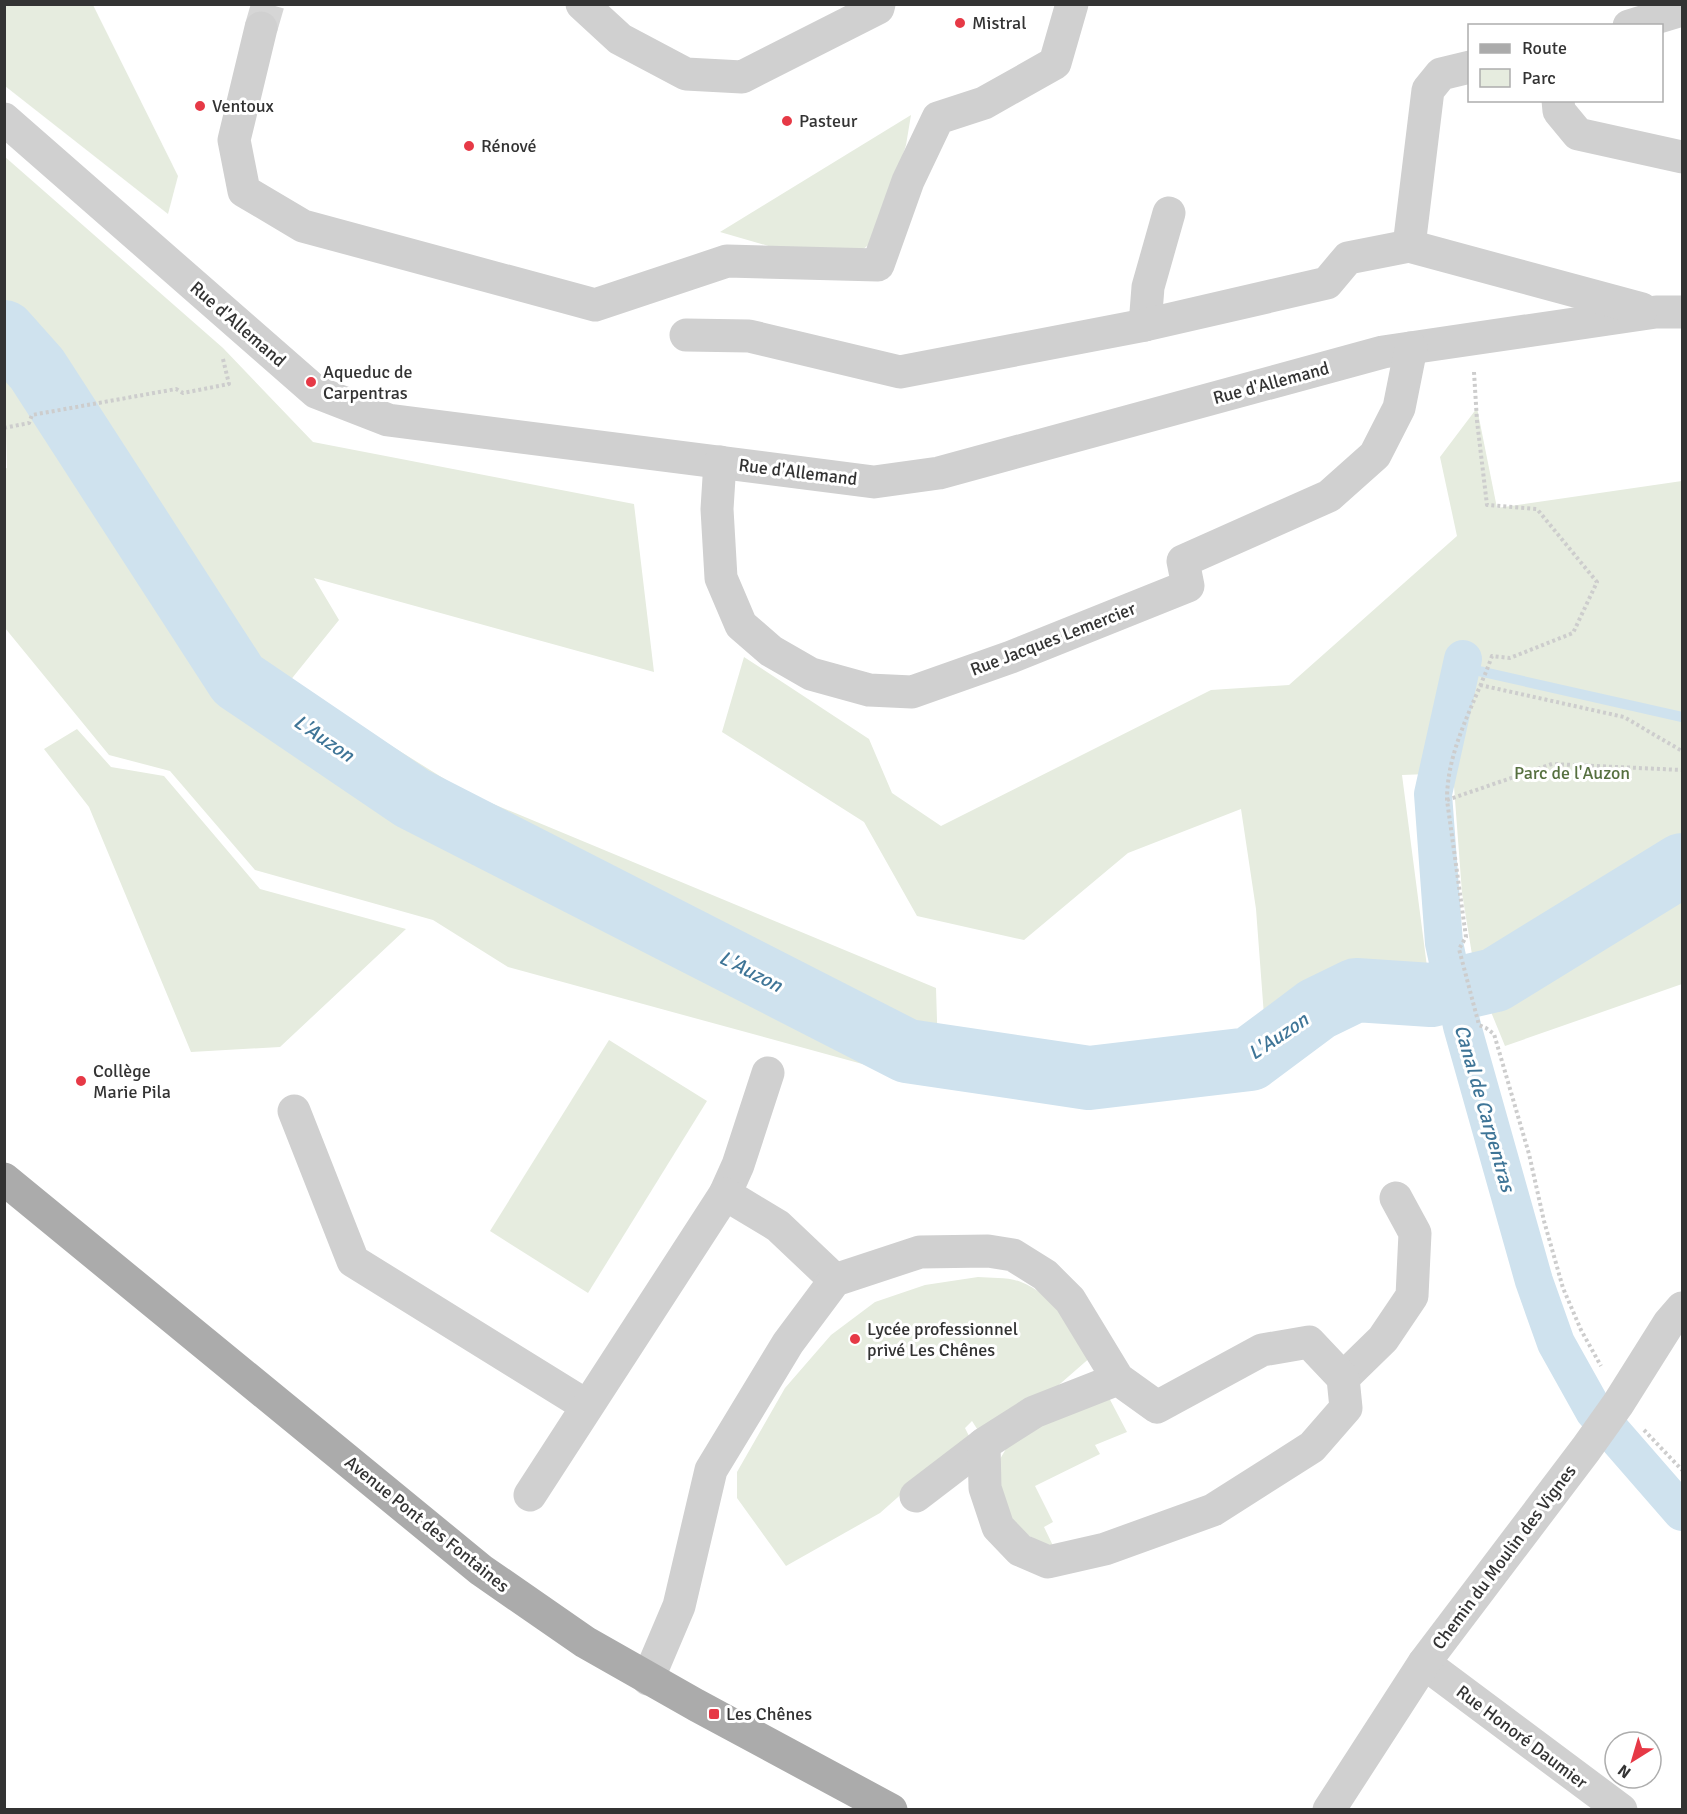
<svg xmlns="http://www.w3.org/2000/svg" width="1687" height="1814" viewBox="0 0 1687 1814" font-family="Signika,sans-serif">
<style>
.green{fill:#e6ecdf}
.lines{fill:none;stroke-linecap:round;stroke-linejoin:round}
.stream{stroke:#cfe2ee;stroke-width:10}
.canal{stroke:#cfe2ee;stroke-width:38}
.river{stroke:#cfe2ee;stroke-width:64}
.minor-tunnel{stroke:#d6d6d6;stroke-width:33;stroke-dasharray:33 16;stroke-linecap:butt}
.path{stroke:#cdcdcd;stroke-width:4;stroke-dasharray:3 3;stroke-linecap:butt}
.minor{stroke:#d0d0d0;stroke-width:33}
.major{stroke:#ababab;stroke-width:33}
.poi-dot{fill:#e63946;stroke:#fff;stroke-width:2}
.labels{text-anchor:middle;stroke-width:6;stroke-linejoin:round;paint-order:stroke}
.poi-label{font-size:18px;fill:#333;stroke:#fff;text-anchor:start}
.street-label{font-size:18px;fill:#333;stroke:#fff}
.park-label{font-size:18px;fill:#56703f;stroke:#fff}
.water-label{font-size:20px;font-style:italic;fill:#3f7597;stroke:#fff}
</style>
<rect width="100%" height="100%" fill="#fff"/>
<!-- green -->
<g class="green">
<path d="M 4,5 L 93,5 L 178,176 L 168,214 L 5,86 Z"/>
<path d="M 911,115 L 906,145 L 876,239 L 852,258 L 772,247 L 720,232 Z"/>
<path d="M 4,156 L 223,348 L 313,442 L 634,504 L 654,672 L 314,578 L 339,620 L 289,682 L 467,793 L 936,988 L 939,1085 L 508,967 L 433,920 L 255,870 L 170,771 L 109,755 L 5,628 L 4,469 L 7,468 L 4,363 Z"/>
<path d="M 1477,408 L 1497,508 L 1682,481 L 1682,984 L 1505,1046 L 1475,973 L 1462,893 L 1453,773 L 1402,775 L 1429,982 L 1356,980 L 1265,1029 L 1256,909 L 1241,809 L 1128,853 L 1024,940 L 917,916 L 864,822 L 722,732 L 744,657 L 869,739 L 892,793 L 941,826 L 1211,690 L 1289,685 L 1457,536 L 1440,457 Z"/>
<path d="M 77,729 L 111,767 L 164,776 L 260,889 L 406,929 L 280,1047 L 191,1052 L 89,807 L 44,749 Z"/>
<path d="M 609,1040 L 707,1101 L 588,1293 L 490,1231 Z"/>
<path d="M 978,1277 C 991,1278 1009,1277 1021,1282 C 1052,1294 1076,1328 1092,1356 L 1053,1390 L 981,1435 L 972,1421 L 965,1428 L 972,1442 L 906,1490 L 880,1513 L 786,1566 L 737,1498 L 737,1472 L 785,1388 L 831,1335 L 875,1302 L 925,1285 Z"/>
<path d="M 1107,1394 L 1127,1432 L 1095,1445 L 1100,1454 L 1035,1486 L 1053,1522 L 1044,1527 L 1056,1552 L 1010,1524 L 997,1477 L 997,1464 L 1006,1449 L 1017,1435 Z"/>
</g>
<g class="lines">
<!-- stream -->
<path class="stream" d="M 1461,667 L 1682,717"/>
<!-- canal -->
<path class="canal" d="M 1463,659 L 1433,794 L 1444,943 L 1462,1026 L 1534,1281 L 1556,1343 L 1594,1411 L 1682,1512"/>
<!-- river -->
<path class="river" d="M 4,332 L 37,369 L 238,680 L 412,798 L 907,1051 L 1089,1078 L 1250,1059 L 1317,1009 L 1356,990 L 1431,995 L 1495,980 L 1682,865"/>
<!-- minor-tunnel -->
<path class="minor-tunnel" d="M 261,28 L 268,4"/>
<!-- path -->
<g class="path">
<path d="M 1474,372 L 1477,421 L 1487,505 L 1537,509 L 1597,582 L 1573,633 L 1510,658 L 1492,656 C 1475,704 1447,748 1447,800 L 1466,937 L 1459,949 L 1479,1025 L 1486,1028 L 1494,1034 L 1529,1154 L 1544,1221 L 1563,1288 L 1581,1330 L 1601,1366"/>
<path d="M 4,428 L 29,423 L 32,415 L 176,389 L 183,393 L 229,384 L 223,359"/>
<path d="M 1480,685 L 1624,717 L 1682,751"/>
<path d="M 1447,800 L 1552,764 L 1682,770"/>
<path d="M 1644,1430 L 1682,1470"/>
</g>
<!-- minor -->
<g class="minor">
<path d="M 582,4 L 620,39 L 686,74 L 742,77 L 878,8 L 879,4"/>
<path d="M 1629,26 L 1682,10"/>
<path d="M 261,28 L 234,140 L 244,191 L 303,226 L 595,305 L 727,261 L 878,265 L 908,181 L 938,118 L 984,103 L 1055,63 L 1072,4"/>
<path d="M 1558,100 L 1559,111 L 1578,134 L 1682,157"/>
<path d="M 4,119 L 316,392 L 388,420 L 874,482 L 939,473 L 1383,352 L 1656,312 L 1682,312"/>
<path d="M 1409,246 L 1428,90 L 1441,74 L 1470,67"/>
<path d="M 1145,325 L 1148,287 L 1169,213"/>
<path d="M 686,335 L 749,336 L 900,372 L 1145,325 L 1327,283 L 1348,258 L 1409,246 L 1642,309"/>
<path d="M 720,462 L 717,509 L 721,578 L 741,625 L 771,651 L 811,674 L 869,690 L 912,692 L 1011,657 L 1188,586 L 1183,561 L 1329,496 L 1375,455 L 1399,408 L 1411,348"/>
<path d="M 294,1111 L 353,1261 L 587,1406"/>
<path d="M 725,1194 L 738,1165 L 768,1073"/>
<path d="M 1343,1378 L 1383,1339 L 1412,1296 L 1415,1233 L 1396,1198"/>
<path d="M 530,1495 L 725,1194 L 778,1226 L 835,1280"/>
<path d="M 916,1496 L 984,1444"/>
<path d="M 1424,1663 L 1621,1810"/>
<path d="M 648,1679 L 679,1606 L 711,1470 L 788,1343 L 835,1280 L 920,1252 L 988,1251 L 1013,1255 L 1045,1275 L 1070,1300 L 1118,1379 L 1157,1407 L 1262,1350 L 1309,1342 L 1343,1378 L 1346,1408 L 1312,1447 L 1213,1510 L 1105,1549 L 1048,1562 L 1020,1550 L 998,1527 L 985,1488 L 984,1444 L 1034,1412 L 1118,1379"/>
<path d="M 1329,1810 L 1424,1663 L 1586,1449 L 1618,1404 L 1669,1323 L 1682,1308"/>
</g>
<!-- major -->
<path class="major" d="M 4,1179 L 481,1570 L 585,1642 L 696,1705 L 891,1810"/>
</g>
<!-- markers -->
<g class="poi-dot">
<circle cx="960" cy="23" r="6"/>
<circle cx="200" cy="106" r="6"/>
<circle cx="787" cy="121" r="6"/>
<circle cx="469" cy="146" r="6"/>
<circle cx="311" cy="382" r="6"/>
<circle cx="81" cy="1081" r="6"/>
<circle cx="855" cy="1339" r="6"/>
<rect x="708" y="1708" width="12" height="12" rx="3"/>
</g>
<g class="labels">
<!-- poi labels -->
<g class="poi-label">
<text x="972" y="29">Mistral</text>
<text x="212" y="112">Ventoux</text>
<text x="799" y="127">Pasteur</text>
<text x="481" y="152">Rénové</text>
<text x="323" y="378">Aqueduc de<tspan x="323" dy="21">Carpentras</tspan></text>
<text x="93" y="1077">Collège<tspan x="93" dy="21">Marie Pila</tspan></text>
<text x="867" y="1335">Lycée professionnel<tspan x="867" dy="21">privé Les Chênes</tspan></text>
<text x="726" y="1720">Les Chênes</text>
</g>
<!-- street labels -->
<g class="street-label">
<text transform="translate(238 324) rotate(41)" y="6">Rue d'Allemand</text>
<text transform="translate(1271 383) rotate(-15)" y="6">Rue d'Allemand</text>
<text transform="translate(798 472) rotate(7)" y="6">Rue d'Allemand</text>
<text transform="translate(1053 639) rotate(-21)" y="6">Rue Jacques Lemercier</text>
<text transform="translate(427 1524) rotate(39)" y="6">Avenue Pont des Fontaines</text>
<text transform="translate(1504 1557) rotate(-53)" y="6">Chemin du Moulin des Vignes</text>
<text transform="translate(1522 1737) rotate(37)" y="6">Rue Honoré Daumier</text>
</g>
<!-- park labels -->
<g class="park-label">
<text x="1572" y="779">Parc de l'Auzon</text>
</g>
<!-- water labels -->
<g class="water-label">
<text transform="translate(324 738) rotate(34)" y="7">L'Auzon</text>
<text transform="translate(751 971) rotate(27)" y="7">L'Auzon</text>
<text transform="translate(1278 1036) rotate(-34)" y="7">L'Auzon</text>
<text transform="translate(1485 1108) rotate(74)" y="7">Canal de Carpentras</text>
</g>
</g>
<!-- border -->
<rect width="1687" height="1814" fill="none" stroke="#333333" stroke-width="12"/>
<!-- legend -->
<rect x="1468" y="24" width="195" height="78" fill="#ffffff" stroke="#adadad" stroke-width="1.5"/>
<rect x="1480" y="44" width="30" height="9" fill="#ababab" stroke="#adadad" stroke-width="1.5"/>
<text x="1522" y="54" font-size="18" fill="#333333">Route</text>
<rect x="1480" y="69" width="30" height="18" fill="#e6ecdf" stroke="#adadad" stroke-width="1.5"/>
<text x="1522" y="84" font-size="18" fill="#333333">Parc</text>
<!-- north arrow -->
<g transform="translate(1633 1760) rotate(217)"><circle r="28" fill="#ffffff" stroke="#adadad" stroke-width="1.5"/>
<path d="M0-4.5L10 22L0 15L-10 22Z" fill="#e63946"/>
<text y="-9" font-size="16" font-weight="bold" text-anchor="middle" fill="#333333">N</text>
</g>
</svg>
